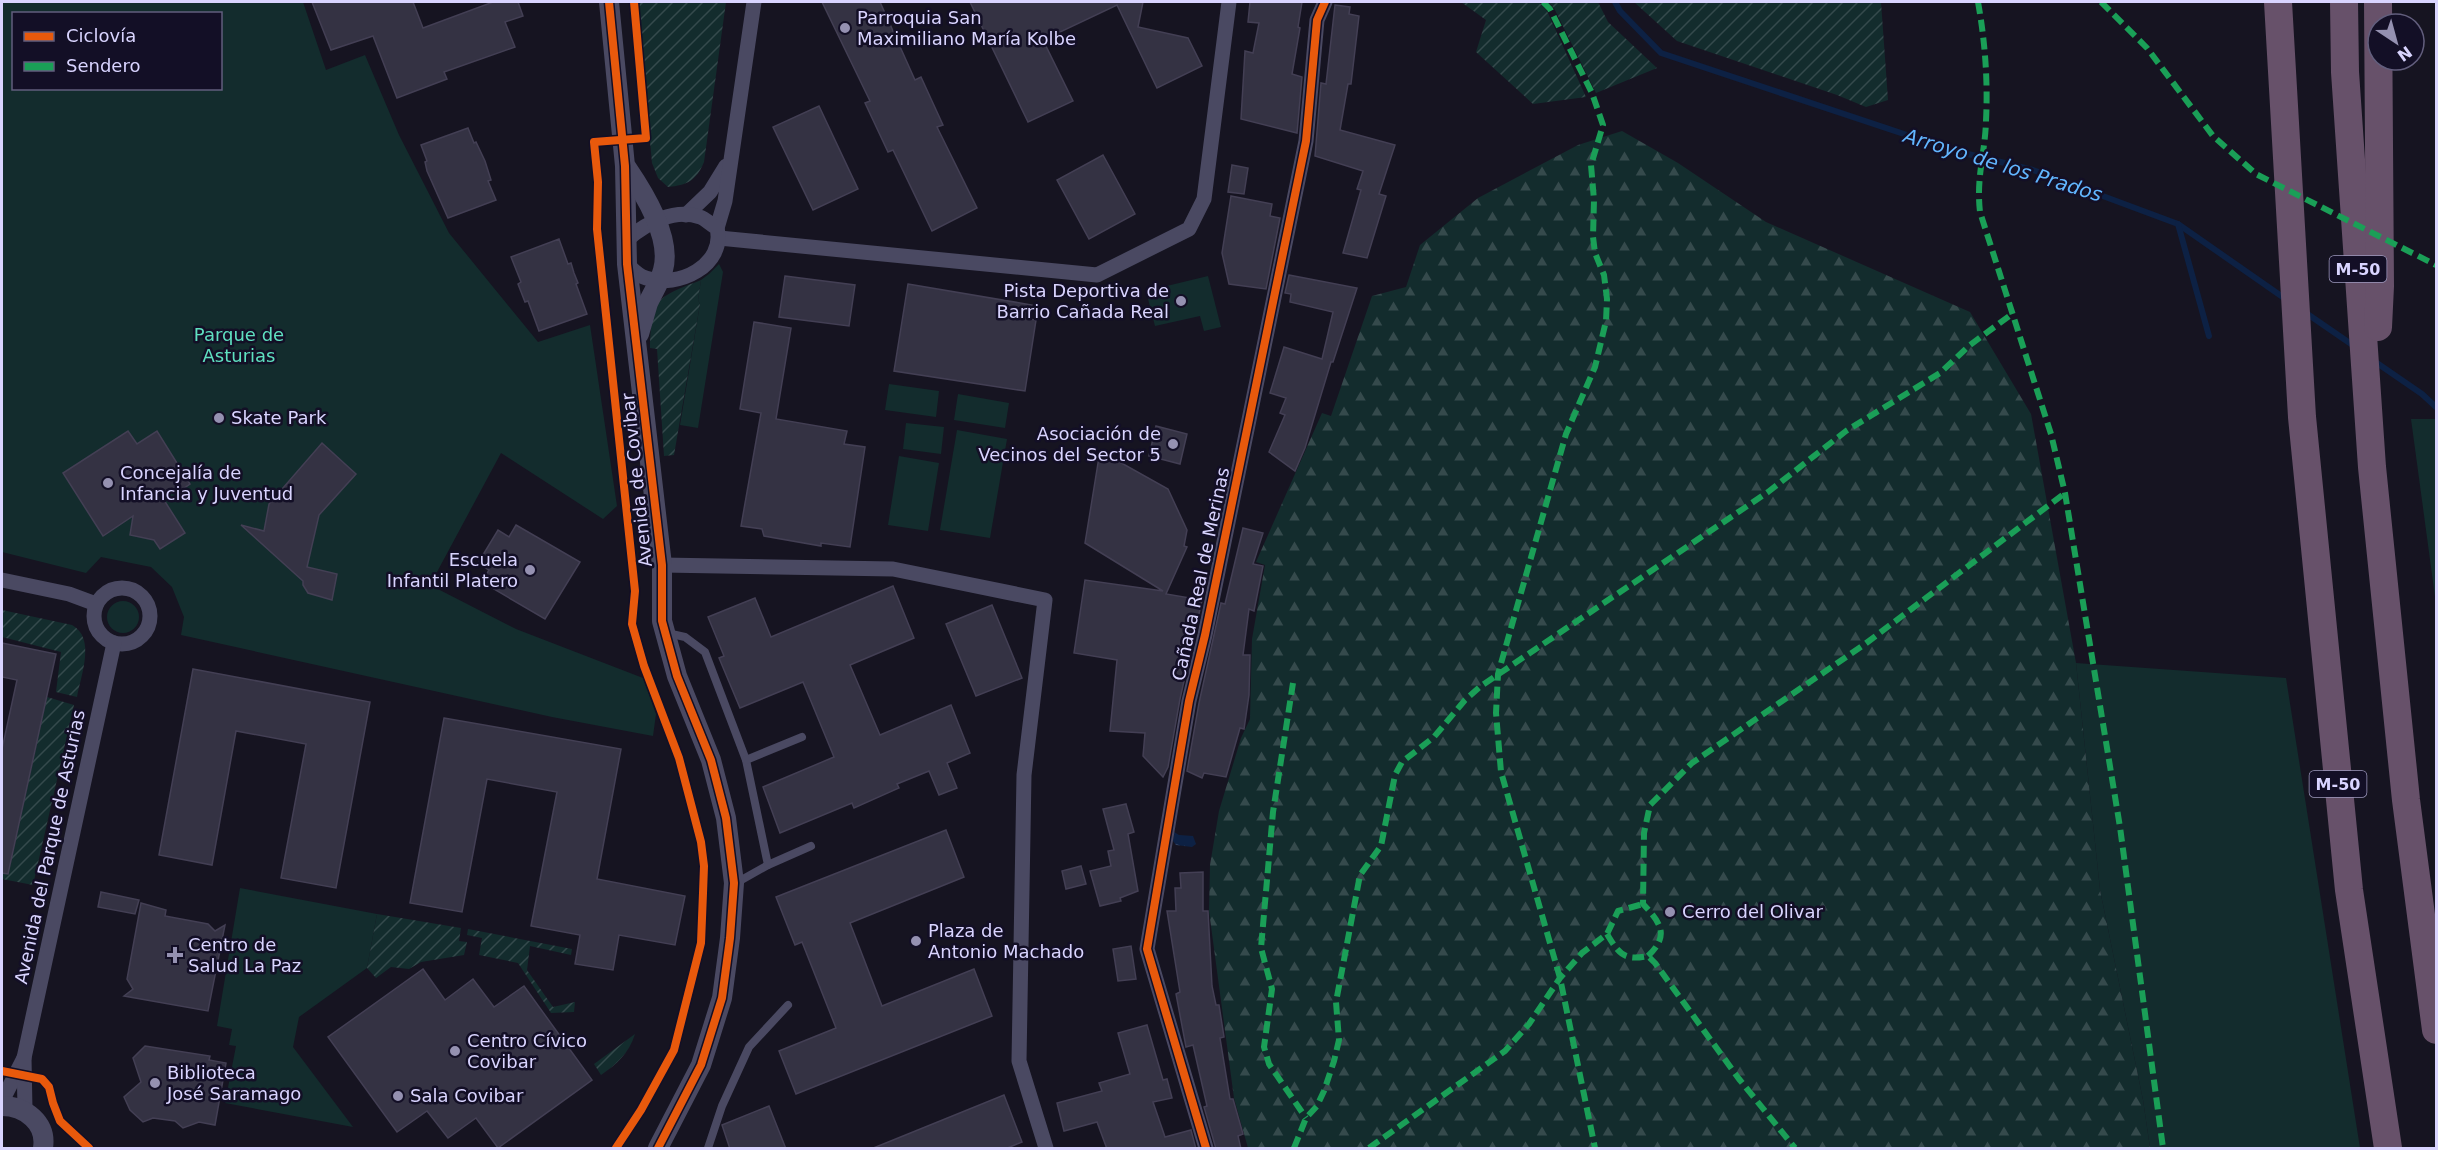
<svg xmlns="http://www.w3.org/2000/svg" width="2438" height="1150" viewBox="0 0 2438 1150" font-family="'DejaVu Sans',sans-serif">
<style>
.green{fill:#132c2d;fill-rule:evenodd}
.forest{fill:url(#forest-firs)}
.garden{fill:url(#garden-furrows)}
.water{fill:url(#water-ripples)}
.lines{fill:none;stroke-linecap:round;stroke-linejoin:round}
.stream{stroke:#0d2144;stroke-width:6}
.building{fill:#343243;stroke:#433f54;stroke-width:1.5}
.service{stroke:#4a4962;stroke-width:8}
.minor{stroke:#4a4962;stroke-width:15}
.tertiary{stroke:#4a4962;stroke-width:20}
.motorway{stroke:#67516a;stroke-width:28}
.quiet{stroke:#1a9f57;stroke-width:6;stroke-dasharray:12 6;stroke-linecap:butt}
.cycleway-casing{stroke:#130f26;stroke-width:11}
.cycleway{stroke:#e8590c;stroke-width:8}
.poi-dot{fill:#9591b1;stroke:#130f26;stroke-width:2}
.labels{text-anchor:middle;stroke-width:5;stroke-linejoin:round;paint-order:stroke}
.shield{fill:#130f26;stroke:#9e99be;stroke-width:1.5}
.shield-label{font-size:16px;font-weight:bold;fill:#d9d4ff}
.poi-label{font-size:18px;fill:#d9d4ff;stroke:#130f26;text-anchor:start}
.park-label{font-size:18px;fill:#5fe0c0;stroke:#130f26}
.street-label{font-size:18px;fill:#d9d4ff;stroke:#130f26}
.water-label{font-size:20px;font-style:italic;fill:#62b6ff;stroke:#130f26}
</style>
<defs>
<pattern id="forest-firs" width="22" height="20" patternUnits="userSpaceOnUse" patternTransform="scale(1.5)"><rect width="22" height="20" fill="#132c2d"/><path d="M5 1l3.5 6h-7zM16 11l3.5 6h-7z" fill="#354a4c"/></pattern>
<pattern id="garden-furrows" width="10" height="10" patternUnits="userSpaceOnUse" patternTransform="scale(1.5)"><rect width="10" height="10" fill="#132c2d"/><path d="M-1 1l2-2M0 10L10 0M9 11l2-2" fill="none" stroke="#354a4c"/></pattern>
<pattern id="water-ripples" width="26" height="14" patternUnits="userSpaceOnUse" patternTransform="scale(1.5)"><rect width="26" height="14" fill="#0d2144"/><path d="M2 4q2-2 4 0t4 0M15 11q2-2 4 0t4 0" fill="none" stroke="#304060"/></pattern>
</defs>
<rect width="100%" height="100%" fill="#161421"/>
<!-- green -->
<g class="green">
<path d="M 2,2 L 303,2 L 326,70 L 365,55 L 399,135 L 449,233 L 538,342 L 590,325 L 617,506 L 603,519 L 501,453 L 430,585 L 516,629 L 643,678 L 656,714 L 653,736 L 552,717 L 181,635 L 184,617 L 172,587 L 151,567 L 101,557 L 86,573 L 2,552 ZM 14,14 L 220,14 L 220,88 L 14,88 Z"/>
<path d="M 719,264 L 723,272 L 698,428 L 680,425 L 700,304 L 698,300 L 701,280 L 709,274 Z"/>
<path d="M 1208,276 L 1221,327 L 1204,331 L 1200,316 L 1155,326 L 1146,291 Z"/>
<path d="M 889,384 L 939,391 L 936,417 L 885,410 Z"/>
<path d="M 958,394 L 1009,403 L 1005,428 L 954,420 Z"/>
<path d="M 2411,419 L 2436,419 L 2436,604 Z"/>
<path d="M 906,423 L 944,427 L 941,454 L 903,449 Z"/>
<path d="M 957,430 L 1007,439 L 990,538 L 940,530 Z"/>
<path d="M 899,456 L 939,463 L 928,531 L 888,525 Z"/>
<circle cx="123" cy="617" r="16"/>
<path d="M 2076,663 L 2286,678 L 2360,1148 L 2150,1148 L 2143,1100 L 2100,890 Z"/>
<path d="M 240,888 L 377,914 L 367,968 L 299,1017 L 293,1047 L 353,1127 L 225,1103 L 236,1046 L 229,1045 L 232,1029 L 217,1026 Z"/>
</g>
<!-- forest -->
<path class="forest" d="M 1622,131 L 1678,163 L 1766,222 L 1970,312 L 2031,414 L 2076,663 L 2100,890 L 2143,1100 L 2150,1148 L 1248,1148 L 1234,1098 L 1209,911 L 1210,865 L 1219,811 L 1241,738 L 1250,719 L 1252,639 L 1265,565 L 1256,562 L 1322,413 L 1331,416 L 1372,296 L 1406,287 L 1420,245 L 1478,198 L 1578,145 Z"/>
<!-- garden -->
<g class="garden">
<path d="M 637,2 L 726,2 L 704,162 C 696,181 687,185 668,187 L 658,178 L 652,163 Z"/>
<path d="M 1461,2 L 1539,2 L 1547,11 L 1586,97 L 1533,104 L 1476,52 L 1486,20 Z"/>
<path d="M 1548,2 L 1598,2 L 1608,22 L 1657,68 L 1596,93 L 1554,8 Z"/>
<path d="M 1634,2 L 1881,2 L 1888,100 L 1866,107 L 1837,95 L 1677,41 Z"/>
<path d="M 701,280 L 698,300 L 700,304 L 674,455 L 664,456 L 657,349 L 650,348 C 652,297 656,298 701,280 Z"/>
<path d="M 2,610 L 72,625 C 96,638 81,675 77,697 L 56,692 L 61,652 L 2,637 Z"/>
<path d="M 47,697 L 74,705 L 33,885 L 2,879 L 2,864 L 10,866 Z"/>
<path d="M 377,914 L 461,928 L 459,941 L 467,942 L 464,955 L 421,962 L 409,969 L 391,967 L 376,978 L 367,968 Z"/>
<path d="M 468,929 L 572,949 L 571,955 L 530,946 L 527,970 L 553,1007 L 575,1002 L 574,1012 L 551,1013 L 518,963 L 479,955 L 482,938 L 467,935 Z"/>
<path d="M 635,1034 C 629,1053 617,1064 601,1075 L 594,1064 Z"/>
</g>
<!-- water -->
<path class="water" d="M 1174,832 L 1179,835 L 1193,836 L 1196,844 L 1192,847 L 1176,845 L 1173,841 Z"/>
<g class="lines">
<!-- stream -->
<g class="stream">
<path d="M 1615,2 L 1620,11 L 1661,53 L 1952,150 L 2033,170 L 2178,224 L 2287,300"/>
<path d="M 2178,224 L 2209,336"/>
<path d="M 2306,313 L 2354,346"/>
<path d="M 2374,361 L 2422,394 L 2436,407"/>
</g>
</g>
<!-- building -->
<g class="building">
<path d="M 312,2 L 413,2 L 423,28 L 493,2 L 518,2 L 523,16 L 505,22 L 515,47 L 444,72 L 447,79 L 397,98 L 373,36 L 331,50 Z"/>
<path d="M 822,2 L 880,2 L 915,80 L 921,77 L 943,125 L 937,127 L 977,208 L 932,231 L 893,150 L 888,152 L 865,103 L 870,101 Z"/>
<path d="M 970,2 L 1143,2 L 1138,27 L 1188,38 L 1202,66 L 1157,88 L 1117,5 L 1043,40 L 1073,101 L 1028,122 Z"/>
<path d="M 1250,2 L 1302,2 L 1298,27 L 1300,28 L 1292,74 L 1302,77 L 1297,133 L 1241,119 L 1245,51 L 1253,53 L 1259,23 L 1248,22 Z"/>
<path d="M 1335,5 L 1350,7 L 1349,14 L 1359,16 L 1351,84 L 1348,84 L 1340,130 L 1395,145 L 1379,194 L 1386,196 L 1367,258 L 1343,253 L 1361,190 L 1357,189 L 1363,171 L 1315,156 L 1321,83 L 1326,84 Z"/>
<path d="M 819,106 L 858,189 L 813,210 L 773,127 Z"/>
<path d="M 468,128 L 474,143 L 476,142 L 485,161 L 491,180 L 488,181 L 496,200 L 448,218 L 427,171 L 425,162 L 427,161 L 421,145 Z"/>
<path d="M 1103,155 L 1135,214 L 1089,239 L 1057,180 Z"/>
<path d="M 1232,165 L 1248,168 L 1244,194 L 1228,192 Z"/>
<path d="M 1231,196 L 1272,204 L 1270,216 L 1280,218 L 1266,289 L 1229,284 L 1222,253 Z"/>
<path d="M 559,239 L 568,264 L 571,263 L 574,273 L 578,283 L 576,284 L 587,314 L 539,331 L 528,301 L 525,302 L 518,284 L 521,282 L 511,257 Z"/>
<path d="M 1289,275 L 1357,288 L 1333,362 L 1331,362 L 1305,448 L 1295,471 L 1269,452 L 1285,415 L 1280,413 L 1286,398 L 1270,393 L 1284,347 L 1322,359 L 1333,312 L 1290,302 L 1291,294 L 1285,293 Z"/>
<path d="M 785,276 L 855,285 L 849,326 L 779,317 Z"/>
<path d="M 908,284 L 1032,305 L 1030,319 L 1036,320 L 1025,391 L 894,371 Z"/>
<path d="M 754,322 L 791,328 L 776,419 L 847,431 L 844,444 L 865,447 L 850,547 L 821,543 L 821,546 L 764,536 L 762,529 L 741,526 L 761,413 L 740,409 Z"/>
<path d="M 1156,426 L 1187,434 L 1180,464 L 1149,456 Z"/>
<path d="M 128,431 L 137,444 L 157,431 L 190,484 L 177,493 L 157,489 L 185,533 L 160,549 L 154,540 L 130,535 L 133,516 L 103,536 L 63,473 Z"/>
<path d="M 322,443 L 356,474 L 319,515 L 307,567 L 337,574 L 332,600 L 308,593 L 303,585 L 303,581 L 241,525 L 264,531 L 269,504 Z"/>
<path d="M 1100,451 L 1168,489 L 1187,530 L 1184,546 L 1187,547 L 1166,594 L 1202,600 L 1180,699 L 1168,767 L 1163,777 L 1143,756 L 1145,733 L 1110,731 L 1117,660 L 1074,653 L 1085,580 L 1163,591 L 1085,543 Z"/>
<path d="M 516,525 L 580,562 L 545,619 L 482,582 L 489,570 L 478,563 L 498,530 L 509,537 Z"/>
<path d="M 1243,528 L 1263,533 L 1253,564 L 1263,566 L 1254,611 L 1249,609 L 1243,655 L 1250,655 L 1249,695 L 1244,729 L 1240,728 L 1226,777 L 1204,773 L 1202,778 L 1187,771 L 1199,703 L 1221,603 L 1225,604 Z"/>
<path d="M 893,586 L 914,638 L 850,665 L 880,735 L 951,705 L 970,753 L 947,763 L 957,788 L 939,795 L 929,771 L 897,784 L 899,788 L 854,808 L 852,803 L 780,833 L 763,787 L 834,757 L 803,682 L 740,708 L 719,658 L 724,656 L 708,617 L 755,598 L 771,637 Z"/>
<path d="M 992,605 L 1022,678 L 976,696 L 946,624 Z"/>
<path d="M 2,643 L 56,654 L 8,874 L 2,873 L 2,749 L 17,680 L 2,677 Z"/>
<path d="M 193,669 L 370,702 L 336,888 L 281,878 L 306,744 L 236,731 L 212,865 L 159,855 Z"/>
<path d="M 444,718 L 621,749 L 597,879 L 685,896 L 675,945 L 619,935 L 613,970 L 575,964 L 580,935 L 531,926 L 557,792 L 487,779 L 462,912 L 410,903 Z"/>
<path d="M 1126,804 L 1134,832 L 1128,834 L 1138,891 L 1120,898 L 1121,901 L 1100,906 L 1090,871 L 1111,866 L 1108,851 L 1114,850 L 1103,809 Z"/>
<path d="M 946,830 L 964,877 L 850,923 L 882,1006 L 974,969 L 992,1016 L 796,1094 L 779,1051 L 836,1028 L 802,942 L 795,945 L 776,897 Z"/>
<path d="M 1081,866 L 1086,884 L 1066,889 L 1062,871 Z"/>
<path d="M 1203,872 L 1203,911 L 1208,911 L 1212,986 L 1216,1005 L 1219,1005 L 1224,1037 L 1220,1038 L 1230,1099 L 1233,1099 L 1243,1134 L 1238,1136 L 1241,1149 L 1216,1149 L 1204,1107 L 1207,1106 L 1193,1045 L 1186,1047 L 1176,994 L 1180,992 L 1167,911 L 1176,911 L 1175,888 L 1181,888 L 1180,873 Z"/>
<path d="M 101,892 L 139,900 L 135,914 L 98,907 Z"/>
<path d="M 141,903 L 166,910 L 165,916 L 208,924 L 215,931 L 225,925 L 208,1011 L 124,996 L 133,989 L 127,979 Z"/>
<path d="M 1131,946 L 1136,979 L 1118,981 L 1113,949 Z"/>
<path d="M 423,969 L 445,1000 L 473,979 L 494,1007 L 524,986 L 592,1080 L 498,1148 L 476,1118 L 448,1138 L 427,1111 L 397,1132 L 328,1037 Z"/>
<path d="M 1147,1025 L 1163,1080 L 1167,1079 L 1172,1098 L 1153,1102 L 1165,1137 L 1191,1130 L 1196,1149 L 1107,1149 L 1097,1122 L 1064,1131 L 1057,1103 L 1102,1091 L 1099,1083 L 1130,1074 L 1118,1033 Z"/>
<path d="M 145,1046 L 210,1056 L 209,1060 L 226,1063 L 215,1125 L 199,1122 L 183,1128 L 175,1121 L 153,1118 L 143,1122 L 130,1110 L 124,1097 L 141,1082 L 133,1058 Z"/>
<path d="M 1004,1095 L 1022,1142 L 1005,1149 L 871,1149 Z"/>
<path d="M 769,1106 L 786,1149 L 730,1149 L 722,1125 Z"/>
</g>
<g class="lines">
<!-- service -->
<g class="service">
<path d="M 667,633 L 685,637 L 705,652 L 746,760 L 768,865 L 736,883"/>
<path d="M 746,760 L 802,737"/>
<path d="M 768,865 L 811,846"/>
<path d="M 708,1148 L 722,1106 L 749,1047 L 788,1005"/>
</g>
<!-- minor -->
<g class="minor">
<path d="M 686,215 L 710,192 L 726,166"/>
<path d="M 717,228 L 725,201 L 754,2"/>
<path d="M 719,238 L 1097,275 L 1189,229 L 1204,199 L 1229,2"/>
<path d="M 627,264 C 633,270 638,276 646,278 C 678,289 726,265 717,228 C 711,225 706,219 700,217 C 675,208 646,223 628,239"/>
<path d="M 662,565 L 893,569 L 1045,600 L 1024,775 L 1019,1061 L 1046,1148"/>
<path d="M 2,580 L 69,594 L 96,604"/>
<circle cx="122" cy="616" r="28"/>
<path d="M 2,1101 L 24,1058"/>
<path d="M 25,1110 L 24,1058 L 114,643"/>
<path d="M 1206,1148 L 1147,949 L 1189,701 L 1205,635 L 1306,141 L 1317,20 L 1325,2"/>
</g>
<!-- tertiary -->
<g class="tertiary">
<path d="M 609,2 L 625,166 L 627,264 L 662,565 L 662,621 L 677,676 L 711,760 L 726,818 L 734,883 L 730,938 L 722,998 L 701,1065 L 658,1148"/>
<path d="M 627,168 C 644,193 672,238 663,270 C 660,282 653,292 648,303 C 645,313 642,324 639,334"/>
<path d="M 2,1106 C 25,1106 47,1123 43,1148"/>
</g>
<!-- motorway -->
<g class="motorway">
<path d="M 2278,2 L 2302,417 L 2349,890 L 2388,1148"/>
<path d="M 2344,2 L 2345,72 L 2372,467 L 2406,800 L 2436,1030"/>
<path d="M 2378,2 L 2380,286 L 2378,327"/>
</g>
<!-- quiet -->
<g class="quiet">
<path d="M 1543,2 L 1550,9 L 1592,93 L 1603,125 L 1591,165 L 1594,200 L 1593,237 L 1595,253 L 1604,275 L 1607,299 L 1606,321 L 1595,367 L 1566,434 L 1498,674 L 1496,713 L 1501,772 L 1560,978 L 1595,1148"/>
<path d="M 1978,2 C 1985,41 1988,80 1986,121 C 1985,154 1976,177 1980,212 L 2051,434 L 2065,493 L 2120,827 L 2163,1148"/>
<path d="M 2101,2 L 2147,48 L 2213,136 L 2256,174 L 2436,265"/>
<path d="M 1293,683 L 1273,812 L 1261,948 L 1272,989 L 1264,1047 L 1269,1064 L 1306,1118"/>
<path d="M 1607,934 C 1619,954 1624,961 1648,956 L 1655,963 L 1739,1079 L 1795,1148"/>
<path d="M 1648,956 C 1669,936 1662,924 1643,904 L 1644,833 L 1650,805 L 1692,763 L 1865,644 L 2065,493"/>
<path d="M 1294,1148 L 1306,1118 L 1317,1106 L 1324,1091 L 1334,1061 L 1339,1040 L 1336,1002 L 1360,875 L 1381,846 L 1395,775 L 1402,762 L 1434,737 L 1465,700 L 1481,686 L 1768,492 L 1846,431 L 1940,373 L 1970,345 L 2012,314"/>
<path d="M 1369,1148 L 1505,1051 L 1529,1024 L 1560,978 L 1582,953 L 1607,934 L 1618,911 L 1643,904"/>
</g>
<defs>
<g id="cycleway">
<path d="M 609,2 L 625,166 L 627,264 L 662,565 L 662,621 L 677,676 L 711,760 L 726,818 L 734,883 L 730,938 L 722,998 L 701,1065 L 658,1148"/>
<path d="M 2,1071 L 42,1079 L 49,1087 L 53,1103 L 60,1121 L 89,1148"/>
<path d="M 616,1148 L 641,1110 L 674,1050 L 701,943 L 703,893 L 704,866 L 701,842 L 679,758 L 644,666 L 632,624 L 635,591 L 597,229 L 598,182 L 594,142 L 646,138 L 634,2"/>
<path d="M 1206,1148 L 1147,949 L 1189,701 L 1205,635 L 1306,141 L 1317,20 L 1325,2"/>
</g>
</defs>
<!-- cycleway casing -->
<use href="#cycleway" class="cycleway-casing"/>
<!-- cycleway -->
<use href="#cycleway" class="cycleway"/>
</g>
<!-- markers -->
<g class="poi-dot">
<circle cx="845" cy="28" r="6"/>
<circle cx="1181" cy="301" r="6"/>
<circle cx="219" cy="418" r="6"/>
<circle cx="1173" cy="444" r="6"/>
<circle cx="108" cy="483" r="6"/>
<circle cx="530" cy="570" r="6"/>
<circle cx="1670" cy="912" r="6"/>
<circle cx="916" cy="941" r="6"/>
<path d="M172 946h6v6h6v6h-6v6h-6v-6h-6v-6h6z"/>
<circle cx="455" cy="1051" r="6"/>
<circle cx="155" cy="1083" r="6"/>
<circle cx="398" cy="1096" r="6"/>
</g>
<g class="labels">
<!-- shield labels -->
<g class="shield">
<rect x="2329.5" y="256" width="57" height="26" rx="4.5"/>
<rect x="2309.5" y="771" width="57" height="26" rx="4.5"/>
</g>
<g class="shield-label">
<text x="2358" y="275">M-50</text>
<text x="2338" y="790">M-50</text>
</g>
<!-- poi labels -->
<g class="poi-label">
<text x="857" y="24">Parroquia San<tspan x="857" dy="21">Maximiliano María Kolbe</tspan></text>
<text x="1169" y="297" text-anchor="end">Pista Deportiva de<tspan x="1169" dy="21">Barrio Cañada Real</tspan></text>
<text x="231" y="424">Skate Park</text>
<text x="1161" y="440" text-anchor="end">Asociación de<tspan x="1161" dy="21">Vecinos del Sector 5</tspan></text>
<text x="120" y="479">Concejalía de<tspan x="120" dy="21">Infancia y Juventud</tspan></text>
<text x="518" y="566" text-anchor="end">Escuela<tspan x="518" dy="21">Infantil Platero</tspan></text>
<text x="1682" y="918">Cerro del Olivar</text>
<text x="928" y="937">Plaza de<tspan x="928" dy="21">Antonio Machado</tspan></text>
<text x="188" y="951">Centro de<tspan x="188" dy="21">Salud La Paz</tspan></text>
<text x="467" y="1047">Centro Cívico<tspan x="467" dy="21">Covibar</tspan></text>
<text x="167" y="1079">Biblioteca<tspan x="167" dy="21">José Saramago</tspan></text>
<text x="410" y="1102">Sala Covibar</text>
</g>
<!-- park labels -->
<g class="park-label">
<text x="239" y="341">Parque de<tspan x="239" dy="21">Asturias</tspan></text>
</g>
<!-- street labels -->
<g class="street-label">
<text transform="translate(637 480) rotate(-96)" y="6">Avenida de Covibar</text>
<text transform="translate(1201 574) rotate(-78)" y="6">Cañada Real de Merinas</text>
<text transform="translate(50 847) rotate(-78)" y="6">Avenida del Parque de Asturias</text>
</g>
<!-- water labels -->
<g class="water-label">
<text transform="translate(2003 165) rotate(17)" y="7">Arroyo de los Prados</text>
</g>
</g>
<!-- border -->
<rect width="2438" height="1150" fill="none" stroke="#d9d4ff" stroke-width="6"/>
<!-- legend -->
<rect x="12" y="12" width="210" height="78" fill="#130f26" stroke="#625e7d" stroke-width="1.5"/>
<rect x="24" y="32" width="30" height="9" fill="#e8590c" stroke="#625e7d" stroke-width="1.5"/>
<text x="66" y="42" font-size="18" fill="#d9d4ff">Ciclovía</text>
<rect x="24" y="62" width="30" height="9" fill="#1a9f57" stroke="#625e7d" stroke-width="1.5"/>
<text x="66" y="72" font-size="18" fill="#d9d4ff">Sendero</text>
<!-- north arrow -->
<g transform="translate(2396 42) rotate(144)"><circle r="28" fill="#130f26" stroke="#625e7d" stroke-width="1.5"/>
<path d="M0-4.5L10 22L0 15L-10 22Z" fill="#9591b1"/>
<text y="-9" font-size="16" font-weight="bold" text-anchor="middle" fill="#d9d4ff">N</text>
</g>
</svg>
